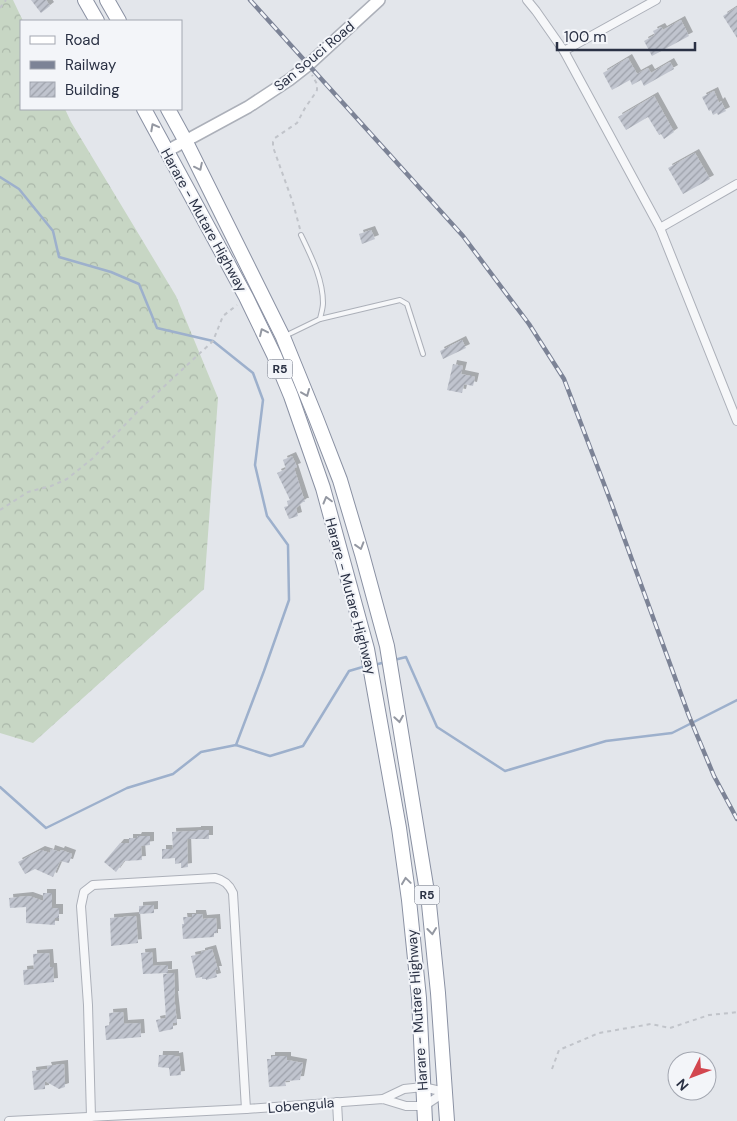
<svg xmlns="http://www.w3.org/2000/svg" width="737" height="1121" viewBox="0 0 737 1121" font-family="'DM Sans',sans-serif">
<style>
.forest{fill:url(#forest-crowns)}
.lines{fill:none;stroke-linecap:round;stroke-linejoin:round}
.stream{stroke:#9db0cc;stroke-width:2.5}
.building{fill:url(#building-hatch);filter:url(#shadow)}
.lane-casing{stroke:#acb0b9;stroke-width:6}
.street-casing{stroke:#acb0b9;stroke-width:10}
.secondary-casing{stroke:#acb0b9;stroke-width:14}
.highway-casing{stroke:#8a91a3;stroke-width:16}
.path{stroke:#c1c4ca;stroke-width:2;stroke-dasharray:4 4;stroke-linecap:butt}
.lane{stroke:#f6f7f9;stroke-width:4}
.street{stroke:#f6f7f9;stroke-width:8}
.secondary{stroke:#fff;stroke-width:11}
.highway{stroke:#fff;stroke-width:14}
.rail-casing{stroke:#7c8396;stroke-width:4.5}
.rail{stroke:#f3f5f9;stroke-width:2.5;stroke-dasharray:8;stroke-linecap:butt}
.oneway{stroke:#9498a2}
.labels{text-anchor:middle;stroke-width:4;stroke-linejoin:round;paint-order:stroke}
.shield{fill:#f3f5f9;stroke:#666c7a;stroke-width:1}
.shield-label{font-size:12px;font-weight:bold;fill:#2a3144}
.street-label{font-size:14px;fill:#2a3144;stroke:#f3f5f9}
</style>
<defs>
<pattern id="forest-crowns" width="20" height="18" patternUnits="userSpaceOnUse" patternTransform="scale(1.25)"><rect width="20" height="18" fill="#c7d6c4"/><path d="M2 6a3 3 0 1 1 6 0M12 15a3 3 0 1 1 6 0" fill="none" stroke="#abb8aa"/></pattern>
<pattern id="building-hatch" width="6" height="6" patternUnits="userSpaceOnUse" patternTransform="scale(1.25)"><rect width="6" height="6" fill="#c0c4ce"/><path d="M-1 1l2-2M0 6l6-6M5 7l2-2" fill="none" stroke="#9ca0a9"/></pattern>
<filter id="shadow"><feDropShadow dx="4" dy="-4" stdDeviation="0" flood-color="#0004"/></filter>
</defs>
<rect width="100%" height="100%" fill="#e3e6eb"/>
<!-- forest -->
<path class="forest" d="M 0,0 L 13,0 L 23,21 L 21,21 L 21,109 L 65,109 L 71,122 L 176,296 L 218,398 L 204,589 L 33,743 L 0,733 Z"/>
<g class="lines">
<!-- stream -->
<g class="stream">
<path d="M 0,177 L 19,189 L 53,231 L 59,257 L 111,272 L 139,284 L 157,328 L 213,341 L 253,373 L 263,400 L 255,465 L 267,516 L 288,545 L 289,600 L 264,671 L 236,745"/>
<path d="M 394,660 L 406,657 L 437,727 L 505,771 L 606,741 L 672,733 L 737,700"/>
<path d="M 374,665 L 386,662"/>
<path d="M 0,787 L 46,828 L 127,788 L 173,774 L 201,752 L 236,745 L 270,756 L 303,746 L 349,671 L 366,666"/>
</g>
</g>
<!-- building -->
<g class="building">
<path d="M 31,0 L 46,0 L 50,6 L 41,13 Z"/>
<path d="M 737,7 L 737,38 L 723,16 Z"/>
<path d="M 681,20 L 689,36 L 652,56 L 644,41 L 655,35 L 653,31 L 661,27 L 663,30 Z"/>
<path d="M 628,58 L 637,74 L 648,68 L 651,73 L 670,62 L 674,69 L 644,86 L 641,80 L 632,85 L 630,80 L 612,90 L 603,73 Z"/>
<path d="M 714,91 L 719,103 L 721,101 L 726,111 L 718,115 L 717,113 L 713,115 L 711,110 L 709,111 L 702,97 Z"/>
<path d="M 654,96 L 674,132 L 664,139 L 661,134 L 659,135 L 648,117 L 626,130 L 618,117 Z"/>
<path d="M 695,153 L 710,179 L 683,194 L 668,168 Z"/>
<path d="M 371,230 L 375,239 L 362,244 L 359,234 Z"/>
<path d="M 462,340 L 466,348 L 443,359 L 440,351 Z"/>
<path d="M 453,364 L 463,366 L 461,374 L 475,377 L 473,386 L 464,384 L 462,393 L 447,390 Z"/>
<path d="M 292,456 L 297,467 L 294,468 L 305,502 L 303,502 L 296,508 L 298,516 L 289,519 L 284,507 L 288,506 L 287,501 L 290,500 L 277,473 L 286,469 L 283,460 Z"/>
<path d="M 197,830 L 209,830 L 209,839 L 187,839 L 188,867 L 181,868 L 181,863 L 175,864 L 175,858 L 162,859 L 162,849 L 173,849 L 172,832 L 197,831 Z"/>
<path d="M 138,836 L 150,836 L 150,845 L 141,846 L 142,860 L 124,861 L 116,872 L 104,862 L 120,843 L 129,843 L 129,838 L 137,838 Z"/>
<path d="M 51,849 L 60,852 L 61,850 L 72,854 L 69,863 L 60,861 L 53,877 L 35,869 L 25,874 L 18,862 L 41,850 L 50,853 Z"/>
<path d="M 43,893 L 52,893 L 52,908 L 59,908 L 59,918 L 55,918 L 55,925 L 26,923 L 26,907 L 10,908 L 9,898 L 29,896 L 43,901 Z"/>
<path d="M 154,905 L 154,913 L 139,914 L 139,906 Z"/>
<path d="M 192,914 L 202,914 L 203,919 L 216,918 L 217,933 L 214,933 L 214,937 L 183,939 L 182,924 L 184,924 L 183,917 L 192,917 Z"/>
<path d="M 136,916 L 138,943 L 111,946 L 110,918 Z"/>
<path d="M 212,949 L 218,970 L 215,970 L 217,977 L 206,980 L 206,979 L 202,979 L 202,977 L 196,978 L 191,956 L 201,954 L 201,952 Z"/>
<path d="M 152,952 L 153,966 L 168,965 L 168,973 L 143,974 L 141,953 Z"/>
<path d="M 49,953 L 50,967 L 53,967 L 54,982 L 24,985 L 23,970 L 34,969 L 33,954 Z"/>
<path d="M 174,973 L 175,995 L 174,995 L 177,1023 L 173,1023 L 173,1029 L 159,1032 L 156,1020 L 166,1018 L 163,974 Z"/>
<path d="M 123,1012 L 124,1024 L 140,1023 L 141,1037 L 106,1040 L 105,1026 L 110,1025 L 109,1013 Z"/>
<path d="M 159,1055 L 175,1055 L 175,1057 L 179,1056 L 181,1075 L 170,1076 L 169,1068 L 158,1067 Z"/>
<path d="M 271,1056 L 287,1056 L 287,1060 L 303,1063 L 300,1080 L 285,1081 L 286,1086 L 269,1087 L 267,1059 L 271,1059 Z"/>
<path d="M 64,1064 L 65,1087 L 59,1089 L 45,1081 L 45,1089 L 34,1090 L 32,1071 L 48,1069 L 47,1066 Z"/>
</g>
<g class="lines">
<defs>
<g id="lane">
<path d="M 320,319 L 400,300 L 407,304 L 423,354"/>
<path d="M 285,336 L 320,319 C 321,314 323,308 323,303 C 323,279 311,256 301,235"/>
</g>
<g id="street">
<path d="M 527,0 L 536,11 L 564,51 L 660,228 L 737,421"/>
<path d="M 564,51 L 656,0"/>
<path d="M 660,228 L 737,184"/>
<path d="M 383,1099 L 404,1089 L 423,1087 L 445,1092"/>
<path d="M 337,1102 L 338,1121"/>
<path d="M 91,1117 L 88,1005 L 81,906 L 84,892 L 93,885 L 215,878 C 224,880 229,884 233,893 L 246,1109"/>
<path d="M 9,1121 L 246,1109 L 383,1099 L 406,1106 L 424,1106 L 445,1092"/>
</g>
<path id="secondary" d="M 167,151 L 248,107 L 289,80 L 307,66 L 379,0"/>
<g id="highway">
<path d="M 85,0 L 97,21"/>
<path d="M 107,0 L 119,21"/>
<path d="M 144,109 L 246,297 L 274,355 L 291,396 L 323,488 L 367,649 L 399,828 L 409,900 L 419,998 L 425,1121"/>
<path d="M 168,109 L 185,140 L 283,337 L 316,418 L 340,480 L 362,554 L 387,646 L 429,904 L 438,993 L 447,1121"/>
</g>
</defs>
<!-- lane casing -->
<use href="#lane" class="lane-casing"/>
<!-- street casing -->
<use href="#street" class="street-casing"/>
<!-- secondary casing -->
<use href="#secondary" class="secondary-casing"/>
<!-- highway casing -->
<use href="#highway" class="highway-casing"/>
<!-- path -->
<g class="path">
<path d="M 0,8 L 6,0"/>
<path d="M 300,229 L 293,203 L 273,147 L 273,142 L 275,138 L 297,123 L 305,108 L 314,95 L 317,90 L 317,84 L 312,75"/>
<path d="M 0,510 L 28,492 L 51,486 L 67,479 L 92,459 L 142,407 L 213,341 L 223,316 L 237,305"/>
<path d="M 552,1069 L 559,1050 L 599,1033 L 651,1024 L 670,1028 L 709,1015 L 730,1013 L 737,1012"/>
</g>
<!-- lane -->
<use href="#lane" class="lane"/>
<!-- street -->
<use href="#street" class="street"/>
<!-- secondary -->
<use href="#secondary" class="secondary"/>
<!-- highway -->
<use href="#highway" class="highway"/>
<defs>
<path id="rail" d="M 250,0 L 463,236 L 529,324 L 564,379 L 612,505 L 689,716 L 714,776 L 737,819"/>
</defs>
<!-- rail casing -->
<use href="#rail" class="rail-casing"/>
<!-- rail -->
<use href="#rail" class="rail"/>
</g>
<!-- one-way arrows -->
<defs><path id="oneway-chevron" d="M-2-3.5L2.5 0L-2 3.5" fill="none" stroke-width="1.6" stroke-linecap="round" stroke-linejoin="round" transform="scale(1.25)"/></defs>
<g class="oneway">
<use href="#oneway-chevron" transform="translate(154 127) rotate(-118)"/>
<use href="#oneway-chevron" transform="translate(199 167) rotate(64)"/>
<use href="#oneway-chevron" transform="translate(263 332) rotate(-115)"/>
<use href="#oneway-chevron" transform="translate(306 393) rotate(68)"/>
<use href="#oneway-chevron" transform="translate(327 500) rotate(-105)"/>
<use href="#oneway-chevron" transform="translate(360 546) rotate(73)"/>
<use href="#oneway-chevron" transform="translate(399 719) rotate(81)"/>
<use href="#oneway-chevron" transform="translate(406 881) rotate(-98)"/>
<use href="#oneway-chevron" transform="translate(432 931) rotate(84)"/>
</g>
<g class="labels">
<!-- shield labels -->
<g class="shield">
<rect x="267.5" y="359.5" width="25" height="19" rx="4"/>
<rect x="414.5" y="885.5" width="25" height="19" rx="4"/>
</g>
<g class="shield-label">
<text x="280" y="373">R5</text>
<text x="427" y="899">R5</text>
</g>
<!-- street labels -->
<g class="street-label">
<text transform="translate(314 56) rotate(-40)" y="5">San Souci Road</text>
<text transform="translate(204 220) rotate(61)" y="5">Harare - Mutare Highway</text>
<text transform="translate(351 596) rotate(75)" y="5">Harare - Mutare Highway</text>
<text transform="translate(417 1010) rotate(-94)" y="5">Harare - Mutare Highway</text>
<text transform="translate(301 1105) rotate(-5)" y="5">Lobengula</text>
</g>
</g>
<!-- legend -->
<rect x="20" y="20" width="162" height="90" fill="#f3f5f9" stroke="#a3a7b1"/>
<rect x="30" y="36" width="25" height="8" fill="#ffffff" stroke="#a3a7b1"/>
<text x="65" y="45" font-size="15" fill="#2a3144">Road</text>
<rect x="30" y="61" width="25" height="8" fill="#7c8396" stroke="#a3a7b1"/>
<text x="65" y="70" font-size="15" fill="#2a3144">Railway</text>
<rect x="30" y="82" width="25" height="15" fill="url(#building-hatch)" stroke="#a3a7b1"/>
<text x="65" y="95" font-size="15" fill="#2a3144">Building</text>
<!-- north arrow -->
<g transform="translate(692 1076) rotate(228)"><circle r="24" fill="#f3f5f9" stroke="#a3a7b1"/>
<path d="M0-4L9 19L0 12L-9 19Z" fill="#d2464f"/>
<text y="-8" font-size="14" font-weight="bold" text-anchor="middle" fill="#2a3144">N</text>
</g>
<!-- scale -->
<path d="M557 42v8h138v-8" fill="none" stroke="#2a3144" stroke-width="2.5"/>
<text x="564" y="42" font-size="15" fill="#2a3144" stroke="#f3f5f9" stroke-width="4" paint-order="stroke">100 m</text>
</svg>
